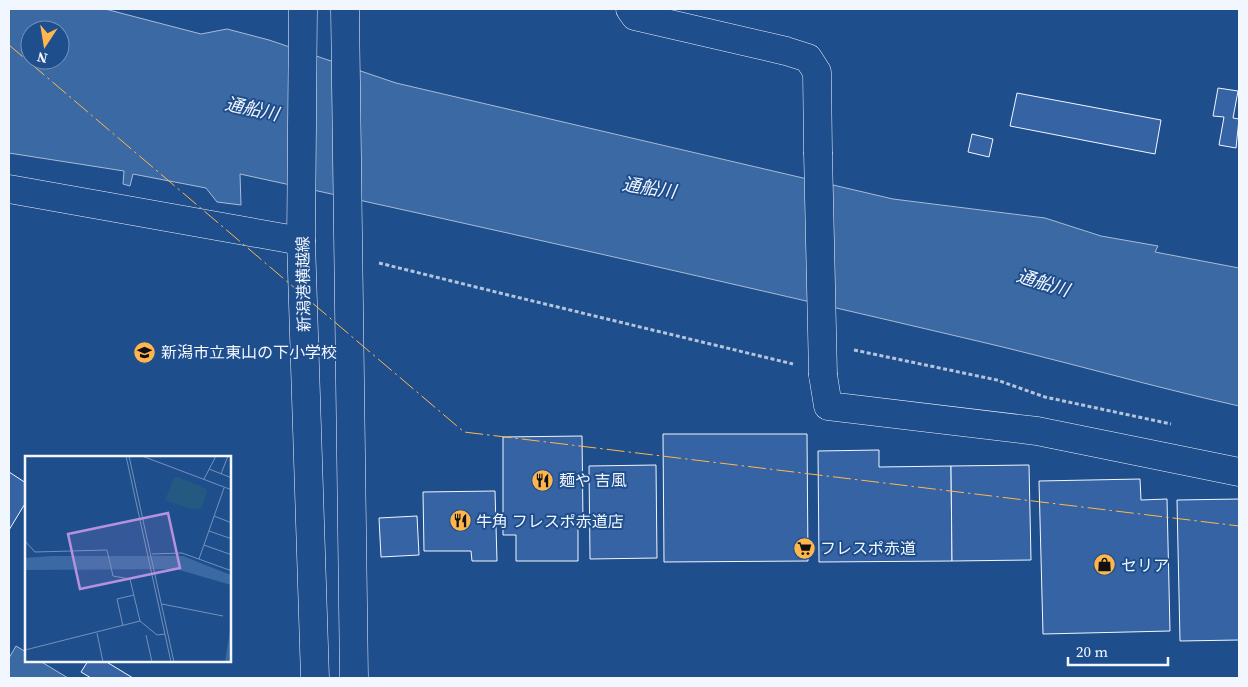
<svg xmlns="http://www.w3.org/2000/svg" width="1248" height="687" viewBox="0 0 1248 687" font-family="'Source Serif 4','Noto Sans JP',serif">
<style>
.water{fill:#3b69a3;stroke:#a8bbd7;fill-rule:evenodd}
.building{fill:#3563a3;stroke:#f2f6ff}
.lines{fill:none;stroke-linecap:round;stroke-linejoin:round}
.minor-casing{stroke:#f2f6ff;stroke-width:29}
.major-casing{stroke:#f2f6ff;stroke-width:29}
.path{stroke:#b3c4dc;stroke-width:3;stroke-dasharray:4 2.5;stroke-linecap:butt}
.minor{stroke:#1f4e8c;stroke-width:28}
.major{stroke:#1f4e8c;stroke-width:28}
.minor-bridge-casing{stroke:#f2f6ff;stroke-width:29;stroke-linecap:butt}
.minor-bridge{stroke:#1f4e8c;stroke-width:28}
.power{stroke:#ffb74d;stroke-width:1;stroke-dasharray:18 4 2.5 4;stroke-linecap:butt}
.labels{text-anchor:middle;stroke-width:4;stroke-linejoin:round;paint-order:stroke}
.street-label{font-size:16px;fill:#f2f6ff;stroke:#1f4e8c}
.poi-label{font-size:16px;fill:#f2f6ff;stroke:#1f4e8c;text-anchor:start}
.water-label{font-size:18px;font-style:italic;fill:#f2f6ff;stroke:#1f4e8c}
.inset-road{fill:none;stroke:#7391ba;stroke-width:1}
.view{fill:#b691df;fill-opacity:0.15;stroke:#b691df;stroke-width:2.5}
.inset-edge{fill:none;stroke:#f2f6ff;stroke-width:2.5}
</style>
<rect width="100%" height="100%" fill="#1f4e8c"/>
<!-- water -->
<g class="water">
<path d="M 9,9 L 105,9 L 201,34 L 227,29 L 269,40 L 396,83 L 893,199 L 1045,218 L 1101,236 L 1158,246 L 1155,252 L 1239,268 L 1239,406 C 1149,386 1060,360 969,339 C 727,282 484,227 240,174 L 241,205 L 217,202 L 206,188 L 133,174 L 130,186 L 123,184 L 124,171 L 9,153 ZM 30,30 L 60,30 L 60,60 L 30,60 Z"/>
<path d="M 16,646 L 26,652 L 26,661 L 40,661 L 68,678 L 9,678 L 9,658 Z"/>
</g>
<!-- building -->
<g class="building">
<path d="M 1218,88 L 1238,91 L 1233,118 L 1239,119 L 1236,148 L 1219,145 L 1224,117 L 1213,116 Z"/>
<path d="M 1017,93 L 1161,120 L 1155,154 L 1010,126 Z"/>
<path d="M 972,134 L 993,139 L 989,157 L 968,152 Z"/>
<path d="M 663,434 L 807,434 L 808,561 L 664,562 Z"/>
<path d="M 582,436 L 583,523 L 578,523 L 578,561 L 516,561 L 516,535 L 503,535 L 503,437 Z"/>
<path d="M 879,450 L 879,467 L 951,466 L 952,561 L 819,562 L 818,451 Z"/>
<path d="M 656,465 L 657,558 L 590,559 L 589,466 Z"/>
<path d="M 1029,465 L 1031,560 L 952,561 L 951,466 Z"/>
<path d="M 9,472 L 26,483 L 26,502 L 9,530 Z"/>
<path d="M 1140,479 L 1141,500 L 1167,499 L 1170,631 L 1043,634 L 1039,481 Z"/>
<path d="M 495,491 L 497,561 L 472,561 L 471,551 L 424,551 L 423,492 Z"/>
<path d="M 1239,499 L 1239,640 L 1180,641 L 1177,500 Z"/>
<path d="M 417,516 L 419,555 L 381,557 L 379,518 Z"/>
<path d="M 88,661 L 105,661 L 133,678 L 91,678 L 81,672 Z"/>
</g>
<g class="lines">
<defs>
<g id="minor">
<path d="M 630,9 L 635,16 L 786,51 L 808,58 L 817,72 L 818,152"/>
<path d="M 9,189 L 301,241"/>
<path d="M 823,375 L 828,406 L 1037,431 L 1239,472"/>
</g>
<g id="major">
<path d="M 303,9 L 301,241 L 315,678"/>
<path d="M 345,9 L 354,678"/>
</g>
</defs>
<!-- minor casing -->
<use href="#minor" class="minor-casing"/>
<!-- major casing -->
<use href="#major" class="major-casing"/>
<!-- path -->
<g class="path">
<path d="M 379,263 L 508,295 L 793,364"/>
<path d="M 854,350 L 997,380 L 1045,397 L 1171,424"/>
</g>
<!-- minor -->
<use href="#minor" class="minor"/>
<!-- major -->
<use href="#major" class="major"/>
<defs>
<path id="minor-bridge" d="M 818,152 L 823,375"/>
</defs>
<!-- minor-bridge casing -->
<use href="#minor-bridge" class="minor-bridge-casing"/>
<!-- minor-bridge -->
<use href="#minor-bridge" class="minor-bridge"/>
<!-- power -->
<path class="power" d="M 9,45 L 464,432 L 1239,526"/>
</g>
<!-- icons -->
<defs>
<symbol id="school-disc" viewBox="-11 -11 22 22"><circle r="9.5" fill="#ffb74d" stroke="#1f4e8c"/><path d="M0-5L7-2L0 1L-7-2ZM-4 1L0 2.5L4 1V4Q0 6-4 4Z" fill="#111"/></symbol>
<symbol id="restaurant-disc" viewBox="-11 -11 22 22"><circle r="9.5" fill="#ffb74d" stroke="#1f4e8c"/><path d="M-5-6h1v4h1v-4h1v4h1v-4h1v5L-1.5 .5V6h-2V.5L-5-1ZM5-6V6H3V1.5H1.5Q1.5-4 5-6Z" fill="#111"/></symbol>
<symbol id="supermarket-disc" viewBox="-11 -11 22 22"><circle r="9.5" fill="#ffb74d" stroke="#1f4e8c"/><path d="M-6-5.5h2.5l.6 2H6L4.5 2H-2.5L-4.4-4H-6ZM-1.5 3.2a1.3 1.3 0 1 0 .1 0ZM3 3.2a1.3 1.3 0 1 0 .1 0Z" fill="#111"/></symbol>
<symbol id="shop-disc" viewBox="-11 -11 22 22"><circle r="9.5" fill="#ffb74d" stroke="#1f4e8c"/><path d="M-5-2.5h2.3a2.7 3.5 0 0 1 5.4 0H5L5.5 6h-11ZM-1.5-2.5h3a1.5 2.3 0 0 0-3 0Z" fill="#111"/></symbol>
</defs>
<g fill-rule="evenodd">
<use href="#school-disc" x="132" y="340" width="25" height="25"/>
<use href="#restaurant-disc" x="530" y="468" width="25" height="25"/>
<use href="#restaurant-disc" x="448" y="508" width="25" height="25"/>
<use href="#supermarket-disc" x="792" y="536" width="25" height="25"/>
<use href="#shop-disc" x="1092" y="552" width="25" height="25"/>
</g>
<g class="labels">
<!-- street labels -->
<g class="street-label">
<text transform="translate(303 284) rotate(-91)" y="6">新潟港横越線</text>
</g>
<!-- poi labels -->
<g class="poi-label">
<text x="161" y="358">新潟市立東山の下小学校</text>
<text x="559" y="486">麺や 吉風</text>
<text x="476" y="527">牛角 フレスポ赤道店</text>
<text x="820" y="554">フレスポ赤道</text>
<text x="1121" y="571">セリア</text>
</g>
<!-- water labels -->
<g class="water-label">
<text transform="translate(252 109) rotate(12)" y="6">通船川</text>
<text transform="translate(649 188) rotate(9)" y="6">通船川</text>
<text transform="translate(1043 283) rotate(17)" y="6">通船川</text>
</g>
</g>
<!-- overview -->
<g transform="translate(25 456)">
<rect width="206" height="206" fill="#1f4e8c"/>
<path d="M 152,21 L 180,32 L 182,36 L 176,53 L 162,52 L 140,44 L 149,22 Z" fill="#245a82"/>
<path d="M 27,100 L 158,100 L 206,119 L 206,129 L 151,113 L 0,114 L 0,102 ZM 206,167 L 206,206 L 200,206 L 206,168 Z" fill="#3b69a3"/>
<path class="inset-road" d="M 101,0 L 146,206M 104,0 L 149,206M 117,0 L 207,34M 184,13 L 207,22M 196,18 L 203,0M 179,23 L 191,0M 189,60 L 207,67M 184,75 L 207,83M 0,85 L 10,96 L 82,94 L 88,120 L 105,123 L 115,165M 179,89 L 207,99M 127,98 L 157,97 L 207,115M 174,103 L 199,32M 137,148 L 198,160M 98,170 L 92,143 L 109,139M 72,177 L 78,206M 121,179 L 127,206M 0,194 L 115,165 L 132,179 L 140,178"/>
<path class="view" d="M 143,57 L 155,112 L 55,133 L 43,78 Z"/>
<rect width="206" height="206" class="inset-edge"/>
</g>
<!-- border -->
<rect width="1248" height="687" fill="none" stroke="#f2f6ff" stroke-width="20"/>
<!-- north arrow -->
<g transform="translate(45 45) rotate(192)"><circle r="24" fill="#1f4e8c" stroke="#7391ba"/>
<path d="M0-4L9 19L0 12L-9 19Z" fill="#ffb74d"/>
<text y="-8" font-size="14" font-weight="bold" text-anchor="middle" fill="#f2f6ff">N</text>
</g>
<!-- scale -->
<path d="M1068 657v8h100v-8" fill="none" stroke="#f2f6ff" stroke-width="2.5"/>
<text x="1076" y="657" font-size="15" fill="#f2f6ff" stroke="#1f4e8c" stroke-width="4" paint-order="stroke">20 m</text>
</svg>
